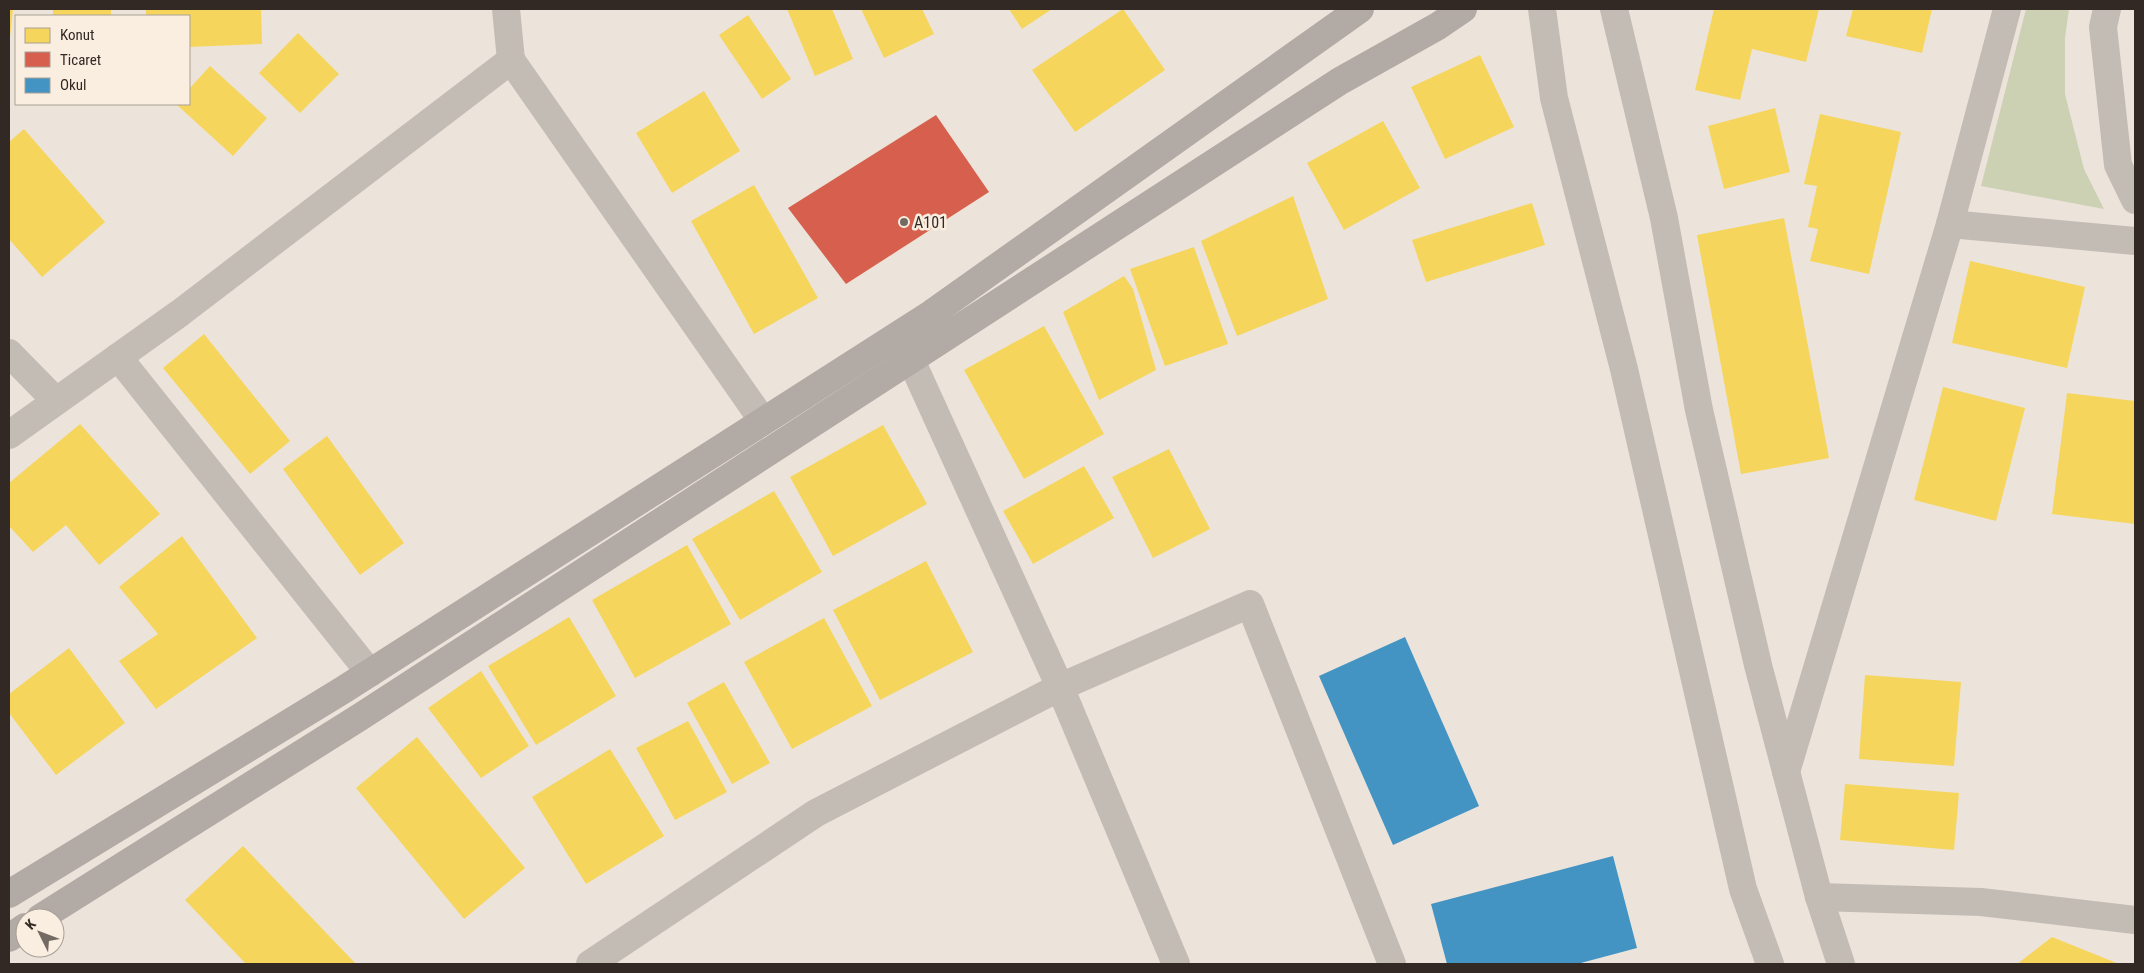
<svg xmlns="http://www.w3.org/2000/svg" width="2144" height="973" viewBox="0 0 2144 973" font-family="'Roboto Condensed',sans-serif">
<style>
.green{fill:#ccd1b4}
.homes{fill:#f6d55c}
.shops{fill:#d6604d}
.schools{fill:#4393c3}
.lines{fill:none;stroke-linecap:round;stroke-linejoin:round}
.minor{stroke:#c3bcb5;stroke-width:28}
.major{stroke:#b2aaa4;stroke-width:28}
.poi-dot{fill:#746a64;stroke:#faeee1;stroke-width:2}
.labels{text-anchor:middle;stroke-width:5;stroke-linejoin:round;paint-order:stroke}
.poi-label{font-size:16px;fill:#332924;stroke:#faeee1;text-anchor:start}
</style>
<rect width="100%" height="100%" fill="#ece4db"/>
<!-- green -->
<path class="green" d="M 2026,9 L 2069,9 L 2065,38 L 2065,94 L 2084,169 L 2104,209 L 1981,186 Z"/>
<!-- homes -->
<g class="homes">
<path d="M 9,9 L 13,9 L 10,37 L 9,37 Z"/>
<rect x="53" y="9" width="58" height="7"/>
<path d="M 146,9 L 261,9 L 262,44 L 189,47 L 189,16 L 146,16 Z"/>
<path d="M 787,9 L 832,9 L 853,59 L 815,76 Z"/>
<path d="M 861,9 L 922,9 L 934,34 L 884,58 Z"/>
<path d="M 1009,9 L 1052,9 L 1022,29 Z"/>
<path d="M 1123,9 L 1165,70 L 1075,132 L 1032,70 Z"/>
<path d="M 1714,9 L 1819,9 L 1806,62 L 1752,49 L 1740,100 L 1695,90 Z"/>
<path d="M 1853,9 L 1932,9 L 1922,53 L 1846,36 Z"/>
<path d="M 748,15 L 791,79 L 762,99 L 719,35 Z"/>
<path d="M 298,33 L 339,74 L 300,113 L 259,73 Z"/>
<path d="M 1480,55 L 1514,127 L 1445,159 L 1411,87 Z"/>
<path d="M 210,66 L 267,118 L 233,156 L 176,104 L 189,104 L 189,89 Z"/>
<path d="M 704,91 L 740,151 L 672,193 L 636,133 Z"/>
<path d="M 1775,108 L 1790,172 L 1724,189 L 1708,126 Z"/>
<path d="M 1820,114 L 1901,132 L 1869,274 L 1810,261 L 1818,229 L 1808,227 L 1817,186 L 1804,184 Z"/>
<path d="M 1383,121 L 1420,188 L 1344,230 L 1307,163 Z"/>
<path d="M 24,129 L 105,222 L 42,277 L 9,239 L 9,142 Z"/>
<path d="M 754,185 L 818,298 L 754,334 L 691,221 Z"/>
<path d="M 1293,196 L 1328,299 L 1237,336 L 1201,241 Z"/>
<path d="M 1532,203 L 1545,245 L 1426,282 L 1412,240 Z"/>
<path d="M 1784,218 L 1829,458 L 1741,474 L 1697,235 Z"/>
<path d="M 1194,247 L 1228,344 L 1165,366 L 1130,269 Z"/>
<path d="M 1970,261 L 2085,287 L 2067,368 L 1952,343 Z"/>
<path d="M 1124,276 L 1133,289 L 1156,370 L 1099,400 L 1063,312 Z"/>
<path d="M 1044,326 L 1104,434 L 1024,479 L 964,370 Z"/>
<path d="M 204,334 L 290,441 L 250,474 L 163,368 Z"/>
<path d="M 1943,387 L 2025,408 L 1996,521 L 1914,500 Z"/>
<path d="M 2067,393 L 2135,401 L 2135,524 L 2052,514 Z"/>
<path d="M 80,424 L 160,514 L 99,565 L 66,525 L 33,552 L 9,526 L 9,483 Z"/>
<path d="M 883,425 L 927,504 L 833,556 L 790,477 Z"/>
<path d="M 327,436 L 404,543 L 360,575 L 283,469 Z"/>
<path d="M 1169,449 L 1210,529 L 1153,558 L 1112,477 Z"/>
<path d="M 1084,466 L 1114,518 L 1033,564 L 1003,511 Z"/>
<path d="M 774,491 L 822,572 L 740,620 L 692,539 Z"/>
<path d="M 182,536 L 257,638 L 156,709 L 119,661 L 158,634 L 119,587 Z"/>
<path d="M 687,545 L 731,624 L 635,678 L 592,600 Z"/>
<path d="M 926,561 L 973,652 L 880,700 L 833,610 Z"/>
<path d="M 569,617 L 616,696 L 536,745 L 488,666 Z"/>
<path d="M 824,618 L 872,706 L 792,749 L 744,662 Z"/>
<path d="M 69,648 L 125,723 L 56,775 L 9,713 L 9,694 Z"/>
<path d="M 481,671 L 529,746 L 481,778 L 428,708 Z"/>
<path d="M 1865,675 L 1961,682 L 1954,766 L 1859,759 Z"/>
<path d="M 724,682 L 770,763 L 732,784 L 687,703 Z"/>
<path d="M 688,721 L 727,792 L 675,820 L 636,748 Z"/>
<path d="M 417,737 L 525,868 L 464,919 L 356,788 Z"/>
<path d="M 610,749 L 664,836 L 586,884 L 532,797 Z"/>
<path d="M 1845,784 L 1959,793 L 1954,850 L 1840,840 Z"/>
<path d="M 243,846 L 356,964 L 246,964 L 185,900 Z"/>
<path d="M 2052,937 L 2119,964 L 2017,964 Z"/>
</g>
<!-- shops -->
<path class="shops" d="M 936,115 L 989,192 L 846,284 L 788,208 Z"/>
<!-- schools -->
<g class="schools">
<path d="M 1405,637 L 1479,806 L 1393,845 L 1319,676 Z"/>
<path d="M 1613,856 L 1637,948 L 1577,964 L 1447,964 L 1431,904 Z"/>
</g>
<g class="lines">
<!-- minor -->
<g class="minor">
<path d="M 1542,9 L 1554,98 L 1624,369 L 1743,889 L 1770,964"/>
<path d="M 1614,9 L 1664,218 L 1699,410 L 1758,665 L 1819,897 L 1841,964"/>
<path d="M 2107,9 L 2103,27 L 2118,165 L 2135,200"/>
<path d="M 511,60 L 763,421"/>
<path d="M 1950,224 L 2135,241"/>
<path d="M 9,353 L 56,401"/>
<path d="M 118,357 L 370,673"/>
<path d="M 911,360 L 1060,687 L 1176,964"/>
<path d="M 9,435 L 180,313 L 511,60 L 506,9"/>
<path d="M 1786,772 L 1950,224 L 2007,9"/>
<path d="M 1819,897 L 1981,902 L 2135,920"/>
<path d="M 590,964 L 816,813 L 1060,687 L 1250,604 L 1392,964"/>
</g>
<!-- major -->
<g class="major">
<path d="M 9,894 L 343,690 L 931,314 L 1360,9"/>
<path d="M 40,918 L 360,717 L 1340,81 L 1438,26 L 1463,9"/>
<path d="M 9,938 L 25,927"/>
</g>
</g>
<!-- markers -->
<circle class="poi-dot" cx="904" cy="222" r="5"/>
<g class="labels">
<!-- poi labels -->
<g class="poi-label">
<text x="914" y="228">A101</text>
</g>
</g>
<!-- border -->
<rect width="2144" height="973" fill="none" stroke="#332924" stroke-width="20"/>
<!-- legend -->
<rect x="15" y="15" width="175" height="90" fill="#faeee1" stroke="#aa9f95"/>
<rect x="25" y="28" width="25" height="15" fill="#f6d55c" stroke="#aa9f95"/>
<text x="60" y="40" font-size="15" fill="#332924">Konut</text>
<rect x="25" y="52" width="25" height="15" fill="#d6604d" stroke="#aa9f95"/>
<text x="60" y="65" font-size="15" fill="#332924">Ticaret</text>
<rect x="25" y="78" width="25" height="15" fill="#4393c3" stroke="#aa9f95"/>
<text x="60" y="90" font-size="15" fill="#332924">Okul</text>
<!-- north arrow -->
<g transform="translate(40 933) rotate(312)"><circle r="24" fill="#faeee1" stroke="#aa9f95"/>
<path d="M0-4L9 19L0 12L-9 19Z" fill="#746a64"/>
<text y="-8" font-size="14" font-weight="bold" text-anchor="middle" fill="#332924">K</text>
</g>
</svg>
